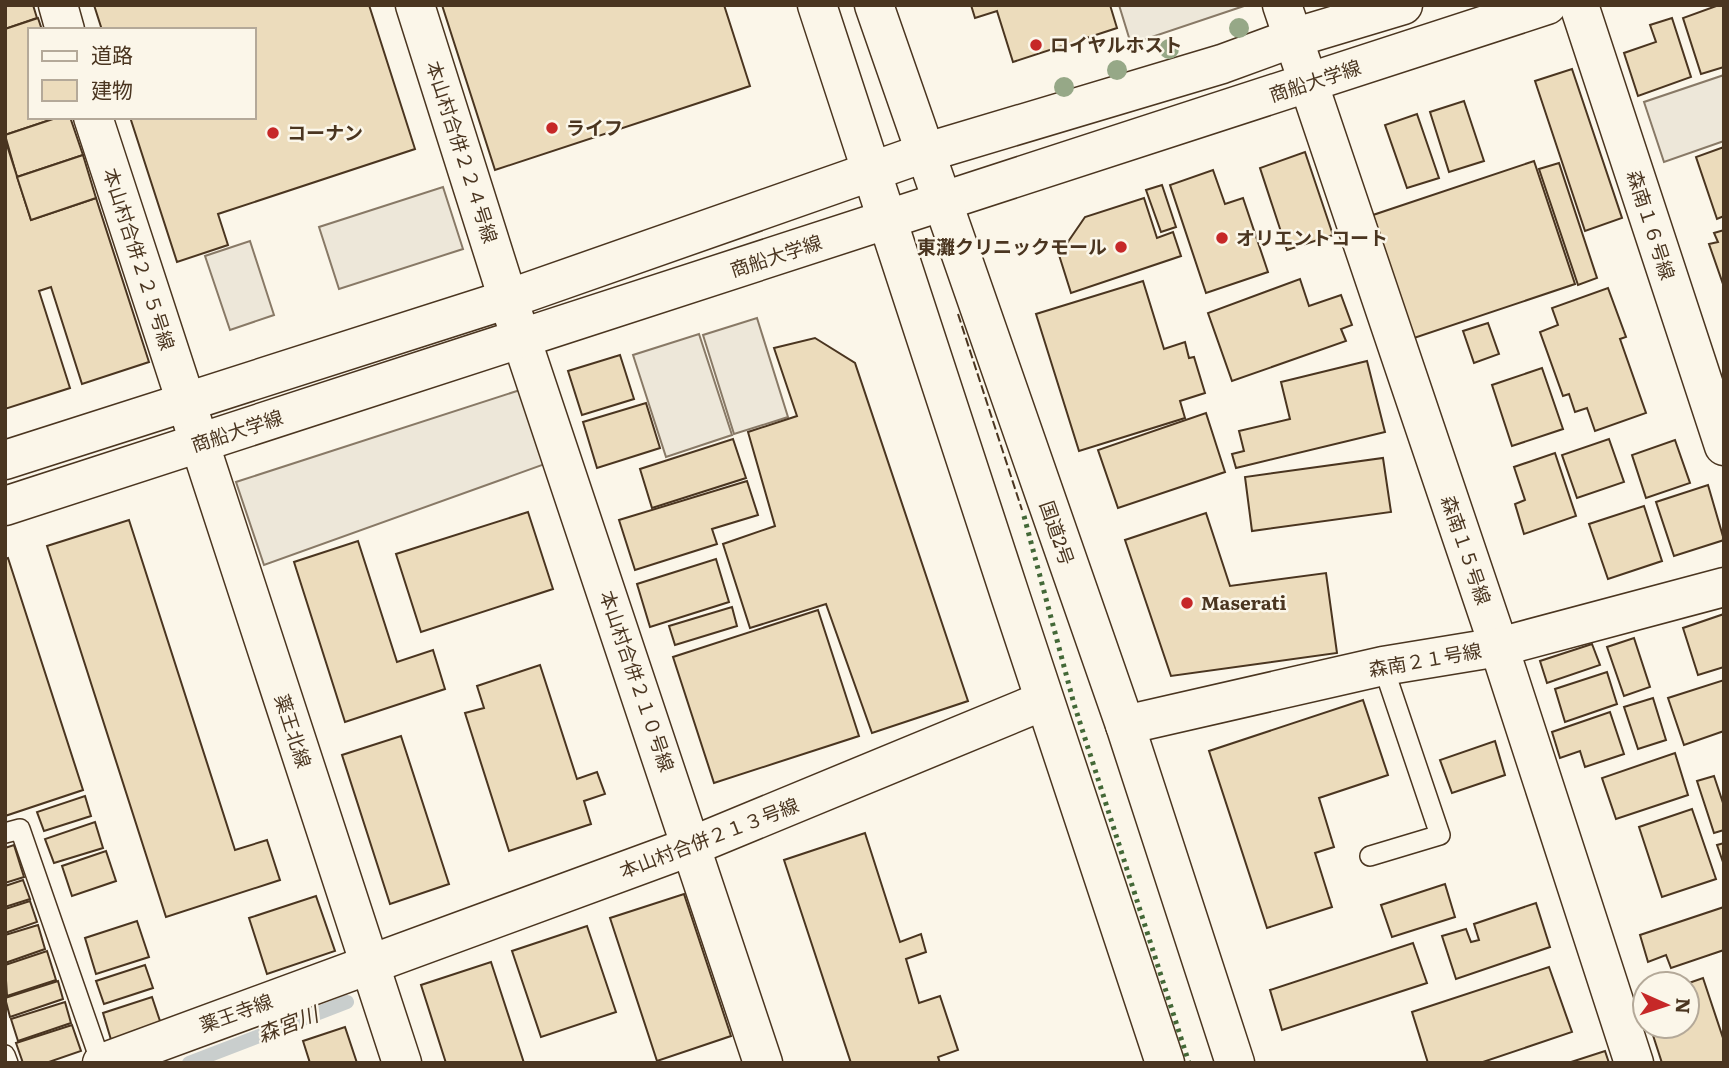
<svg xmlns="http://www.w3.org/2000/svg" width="1729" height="1068" viewBox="0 0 1729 1068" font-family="Literata,'Noto Sans JP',serif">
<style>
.parking{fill:#ede7d9;stroke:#887966;stroke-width:2}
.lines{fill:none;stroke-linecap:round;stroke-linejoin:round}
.stream{stroke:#c9cecd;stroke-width:14}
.building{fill:#ecdcbc;stroke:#4a3520;stroke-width:2}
.service-casing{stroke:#4a3520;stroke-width:22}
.minor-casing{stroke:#4a3520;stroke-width:41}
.tertiary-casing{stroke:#4a3520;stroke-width:41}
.trunk-casing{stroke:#4a3520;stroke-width:41}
.service{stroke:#fbf6e9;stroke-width:19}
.minor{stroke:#fbf6e9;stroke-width:38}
.tertiary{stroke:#fbf6e9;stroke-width:38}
.trunk{stroke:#fbf6e9;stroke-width:38}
.hedge{stroke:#436837;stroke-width:5;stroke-dasharray:3.5 5;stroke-linecap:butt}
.fence{stroke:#4a3520;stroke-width:2;stroke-dasharray:9 3.5;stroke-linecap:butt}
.tree{fill:#96a887}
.poi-dot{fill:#c62828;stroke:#fbf6e9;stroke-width:2.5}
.labels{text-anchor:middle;stroke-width:5;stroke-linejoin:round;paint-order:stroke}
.poi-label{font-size:19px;font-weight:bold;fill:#4a3520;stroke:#fbf6e9;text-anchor:start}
.street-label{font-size:19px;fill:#4a3520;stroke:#fbf6e9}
.water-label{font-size:21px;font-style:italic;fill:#4a3520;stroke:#fbf6e9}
</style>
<rect width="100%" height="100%" fill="#fbf6e9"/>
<!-- parking -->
<g class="parking">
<path d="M 1119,5 L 1247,5 L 1131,44 Z"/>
<path d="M 1724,75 L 1724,141 L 1664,162 L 1644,102 Z"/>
<path d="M 443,187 L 463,249 L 339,289 L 319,227 Z"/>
<path d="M 250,241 L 274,315 L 230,330 L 205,256 Z"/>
<path d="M 757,318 L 788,417 L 734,434 L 703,335 Z"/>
<path d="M 699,334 L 732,435 L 666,457 L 633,355 Z"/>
<path d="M 520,390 L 545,464 L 264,565 L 236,482 Z"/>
</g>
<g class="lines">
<!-- stream -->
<path class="stream" d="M 189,1063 L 347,1002"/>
</g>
<!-- building -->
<g class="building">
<path d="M 5,5 L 33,5 L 37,18 L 5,29 Z"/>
<path d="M 94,5 L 369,5 L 415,149 L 218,214 L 228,245 L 177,262 L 130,117 L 254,117 L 254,30 L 102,30 Z"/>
<path d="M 442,5 L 724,5 L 750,86 L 495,170 Z"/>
<path d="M 971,5 L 1110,5 L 1117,28 L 1013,62 L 997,11 L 975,18 Z"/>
<path d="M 1719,5 L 1724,5 L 1724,67 L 1701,74 L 1683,18 Z"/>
<path d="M 38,18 L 42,30 L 30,30 L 30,117 L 59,117 L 5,135 L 5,29 Z"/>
<path d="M 1672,18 L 1691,77 L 1638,96 L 1624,53 L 1656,42 L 1650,25 Z"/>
<path d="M 1572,69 L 1622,218 L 1585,231 L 1535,81 Z"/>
<path d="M 1464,101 L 1484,161 L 1449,172 L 1430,112 Z"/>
<path d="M 1417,114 L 1439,178 L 1407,188 L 1385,125 Z"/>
<path d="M 59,117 L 70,117 L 83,155 L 17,177 L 5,135 Z"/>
<path d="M 5,139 L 31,220 L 96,198 L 149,362 L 82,384 L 51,287 L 39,291 L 70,388 L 5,409 Z"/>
<path d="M 1724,147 L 1724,216 L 1717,219 L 1696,157 Z"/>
<path d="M 1305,152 L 1333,235 L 1287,250 L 1260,168 Z"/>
<path d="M 83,155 L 96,198 L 31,220 L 17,177 Z"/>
<path d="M 1534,161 L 1575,284 L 1414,338 L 1373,215 Z"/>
<path d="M 1559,163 L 1597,278 L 1578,285 L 1539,169 Z"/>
<path d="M 1213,170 L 1225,204 L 1243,198 L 1268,272 L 1206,293 L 1170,185 Z"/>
<path d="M 1162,185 L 1176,227 L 1161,232 L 1146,190 Z"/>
<path d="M 1144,198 L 1157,238 L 1173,232 L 1181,256 L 1071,293 L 1059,255 L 1085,217 Z"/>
<path d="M 1724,230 L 1724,287 L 1709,244 L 1718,242 L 1714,233 Z"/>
<path d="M 1300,279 L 1309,306 L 1341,295 L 1352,325 L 1341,329 L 1346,341 L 1232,381 L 1208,313 Z"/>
<path d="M 1143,281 L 1164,349 L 1185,342 L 1189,358 L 1194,357 L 1205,393 L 1180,401 L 1185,418 L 1079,451 L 1036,314 Z"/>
<path d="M 1608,288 L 1626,337 L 1620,339 L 1646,413 L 1595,431 L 1587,408 L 1575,412 L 1569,394 L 1563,396 L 1540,332 L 1558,325 L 1552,308 Z"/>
<path d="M 1488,323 L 1499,354 L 1474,363 L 1463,331 Z"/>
<path d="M 815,338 L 855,363 L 968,701 L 872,733 L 826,604 L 750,628 L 723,544 L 775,526 L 748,432 L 797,416 L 774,348 Z"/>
<path d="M 620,355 L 634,399 L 582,415 L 568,371 Z"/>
<path d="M 1367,361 L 1385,432 L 1236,468 L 1232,454 L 1244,451 L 1239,431 L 1290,419 L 1281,382 Z"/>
<path d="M 1542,368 L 1563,429 L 1512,446 L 1492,385 Z"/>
<path d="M 646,403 L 660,448 L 597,468 L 583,422 Z"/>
<path d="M 1206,413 L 1225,472 L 1118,508 L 1098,450 Z"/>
<path d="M 733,439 L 746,478 L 652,508 L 640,469 Z"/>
<path d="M 1609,439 L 1624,482 L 1577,498 L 1562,455 Z"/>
<path d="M 1675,440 L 1690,483 L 1646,498 L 1632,455 Z"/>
<path d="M 1555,453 L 1576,516 L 1524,534 L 1515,504 L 1525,500 L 1514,467 Z"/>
<path d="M 1383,458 L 1391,512 L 1252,531 L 1245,477 Z"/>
<path d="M 747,481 L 758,515 L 712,529 L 717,544 L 635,570 L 619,520 Z"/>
<path d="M 1708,485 L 1724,540 L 1674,556 L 1656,502 Z"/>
<path d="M 1644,506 L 1662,561 L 1608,579 L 1589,524 Z"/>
<path d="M 528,512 L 553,589 L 421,632 L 396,554 Z"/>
<path d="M 1206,513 L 1230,586 L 1326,573 L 1337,653 L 1171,676 L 1125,540 Z"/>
<path d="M 129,520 L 235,850 L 267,840 L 280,880 L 166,917 L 47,546 Z"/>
<path d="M 358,541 L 397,662 L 433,650 L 445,689 L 345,722 L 294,562 Z"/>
<path d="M 8,558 L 83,790 L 5,816 L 5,559 Z"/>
<path d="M 716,559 L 729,602 L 650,627 L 637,584 Z"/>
<path d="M 732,607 L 737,626 L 675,645 L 669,626 Z"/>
<path d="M 818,610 L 859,736 L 714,783 L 673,657 Z"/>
<path d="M 1724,614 L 1724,667 L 1698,675 L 1683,628 Z"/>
<path d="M 1634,638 L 1650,687 L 1624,696 L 1607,647 Z"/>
<path d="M 1592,644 L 1600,665 L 1547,683 L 1540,661 Z"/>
<path d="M 540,665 L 577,779 L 597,772 L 605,794 L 584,801 L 591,824 L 509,851 L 465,713 L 484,708 L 477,686 Z"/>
<path d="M 1607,672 L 1617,704 L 1565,722 L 1555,689 Z"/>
<path d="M 1724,680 L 1724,731 L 1684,745 L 1668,698 Z"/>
<path d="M 1653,698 L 1666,740 L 1638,749 L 1624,707 Z"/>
<path d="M 1363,700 L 1388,775 L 1319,798 L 1334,847 L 1315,853 L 1332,907 L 1267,928 L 1209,751 Z"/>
<path d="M 1610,712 L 1624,754 L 1585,767 L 1580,751 L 1560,758 L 1552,732 Z"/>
<path d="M 401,736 L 449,884 L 390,904 L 342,755 Z"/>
<path d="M 1495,741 L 1505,775 L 1452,793 L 1440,760 Z"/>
<path d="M 1675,753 L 1688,795 L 1616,819 L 1602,778 Z"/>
<path d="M 1714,776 L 1724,806 L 1724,830 L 1714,833 L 1697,781 Z"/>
<path d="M 85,796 L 91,816 L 44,831 L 37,812 Z"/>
<path d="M 1692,809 L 1716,879 L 1662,897 L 1639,827 Z"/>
<path d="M 95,822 L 103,848 L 54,863 L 45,839 Z"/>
<path d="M 865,833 L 900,942 L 921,934 L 926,952 L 906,959 L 919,1003 L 940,996 L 958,1050 L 938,1057 L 940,1063 L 851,1063 L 784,860 Z"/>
<path d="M 1724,843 L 1724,865 L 1717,845 Z"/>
<path d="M 14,845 L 24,877 L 5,883 L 5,848 Z"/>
<path d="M 106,851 L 116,881 L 72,896 L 62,866 Z"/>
<path d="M 23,880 L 30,899 L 5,907 L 5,886 Z"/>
<path d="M 1445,884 L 1455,917 L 1392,937 L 1381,905 Z"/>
<path d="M 684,894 L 731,1036 L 657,1061 L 610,918 Z"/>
<path d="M 316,896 L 335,951 L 267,974 L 249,918 Z"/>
<path d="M 30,901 L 37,922 L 5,933 L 5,909 Z"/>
<path d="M 1536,903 L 1550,947 L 1456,979 L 1442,936 L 1466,929 L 1471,942 L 1479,940 L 1474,924 Z"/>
<path d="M 1724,907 L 1724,950 L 1671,968 L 1666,955 L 1648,962 L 1640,935 Z"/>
<path d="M 137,921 L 149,957 L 96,974 L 85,938 Z"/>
<path d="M 38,925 L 45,949 L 5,963 L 5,935 Z"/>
<path d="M 587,926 L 616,1012 L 541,1037 L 512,951 Z"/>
<path d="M 1413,943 L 1427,983 L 1282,1030 L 1270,990 Z"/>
<path d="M 47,951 L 56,980 L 7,996 L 5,965 Z"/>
<path d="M 491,962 L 524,1063 L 446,1063 L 421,985 Z"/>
<path d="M 145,965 L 153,988 L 104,1004 L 96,981 Z"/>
<path d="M 1549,967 L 1572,1032 L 1480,1063 L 1428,1063 L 1412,1012 Z"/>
<path d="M 1703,978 L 1724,1041 L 1724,1063 L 1662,1063 L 1650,1026 L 1687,1026 L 1686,984 Z"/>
<path d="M 58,981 L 63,999 L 10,1017 L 5,998 Z"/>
<path d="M 152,997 L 162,1027 L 112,1043 L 103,1013 Z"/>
<path d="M 65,1002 L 71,1023 L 18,1041 L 11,1019 Z"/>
<path d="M 72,1025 L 81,1051 L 46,1063 L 23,1063 L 16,1043 Z"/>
<path d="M 345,1027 L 357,1063 L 310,1063 L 303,1041 Z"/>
<path d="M 1605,1051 L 1609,1063 L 1568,1063 Z"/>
</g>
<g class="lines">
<defs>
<g id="service">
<path d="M 5,833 L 20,829 L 101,1063"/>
<path d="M 1370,856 L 1440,835 L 1383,666"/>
<path d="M 5,1055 L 8,1063"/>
</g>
<g id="minor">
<path d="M 58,5 L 65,30"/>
<path d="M 415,5 L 508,299 L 763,1063"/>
<path d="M 1282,5 L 1499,647 L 1634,1063"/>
<path d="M 1579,5 L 1724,446"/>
<path d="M 93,117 L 402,1063"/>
<path d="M 1125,725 L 1383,666 L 1499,647 L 1724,587"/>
<path d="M 102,1063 L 692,846 L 1043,701"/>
</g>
<g id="tertiary">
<path d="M 5,460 L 508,299 L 924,153 L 1222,64 L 1293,38 L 1403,5"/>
<path d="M 5,506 L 1547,5"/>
</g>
<g id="trunk">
<path d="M 817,5 C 934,358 1046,711 1165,1063"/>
<path d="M 874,5 L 1125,725 L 1235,1063"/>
</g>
</defs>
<!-- service casing -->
<use href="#service" class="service-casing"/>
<!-- minor casing -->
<use href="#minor" class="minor-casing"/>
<!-- tertiary casing -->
<use href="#tertiary" class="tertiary-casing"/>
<!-- trunk casing -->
<use href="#trunk" class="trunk-casing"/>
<!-- service -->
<use href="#service" class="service"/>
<!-- minor -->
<use href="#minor" class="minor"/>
<!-- tertiary -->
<use href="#tertiary" class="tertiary"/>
<!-- trunk -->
<use href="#trunk" class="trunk"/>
<!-- hedge -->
<path class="hedge" d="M 1024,516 L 1074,704 L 1189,1063"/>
<!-- fence -->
<path class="fence" d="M 958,314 L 1022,510"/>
</g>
<!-- trees -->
<g class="tree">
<circle cx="1239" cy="28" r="10"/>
<circle cx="1169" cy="49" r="10"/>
<circle cx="1117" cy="70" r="10"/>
<circle cx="1064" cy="87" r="10"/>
</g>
<!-- markers -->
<g class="poi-dot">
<circle cx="1036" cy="45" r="7"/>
<circle cx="552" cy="128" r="7"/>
<circle cx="273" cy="133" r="7"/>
<circle cx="1222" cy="238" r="7"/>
<circle cx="1121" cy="247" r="7"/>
<circle cx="1187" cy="603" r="7"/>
</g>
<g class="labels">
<!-- poi labels -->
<g class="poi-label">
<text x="1050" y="52">ロイヤルホスト</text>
<text x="566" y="135">ライフ</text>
<text x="287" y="140">コーナン</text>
<text x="1236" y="245">オリエントコート</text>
<text x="1107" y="254" text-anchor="end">東灘クリニックモール</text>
<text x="1201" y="610">Maserati</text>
</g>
<!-- street labels -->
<g class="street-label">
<text transform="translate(1315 81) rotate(-18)" y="7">商船大学線</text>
<text transform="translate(462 152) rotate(72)" y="7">本山村合併２２４号線</text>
<text transform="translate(1651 225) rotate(72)" y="7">森南１６号線</text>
<text transform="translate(776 256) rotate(-18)" y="7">商船大学線</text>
<text transform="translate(139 259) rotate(72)" y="7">本山村合併２２５号線</text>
<text transform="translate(237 431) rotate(-18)" y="7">商船大学線</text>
<text transform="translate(1057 533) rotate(71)" y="7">国道2号</text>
<text transform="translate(1466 550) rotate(71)" y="7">森南１５号線</text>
<text transform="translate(1425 660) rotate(-10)" y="7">森南２１号線</text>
<text transform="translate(637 681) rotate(71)" y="7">本山村合併２１０号線</text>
<text transform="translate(293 731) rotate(72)" y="7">薬王北線</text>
<text transform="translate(709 838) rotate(-21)" y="7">本山村合併２１３号線</text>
<text transform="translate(236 1013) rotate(-20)" y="7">薬王寺線</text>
</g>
<!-- water labels -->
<g class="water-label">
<text transform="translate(288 1025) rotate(-21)" y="7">森宮川</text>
</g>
</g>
<!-- border -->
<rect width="1729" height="1068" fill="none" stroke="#4a3520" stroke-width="14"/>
<!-- legend -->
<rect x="28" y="28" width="228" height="91" fill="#fbf6e9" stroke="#b4a999" stroke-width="2"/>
<rect x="42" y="51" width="35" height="10" fill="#fbf6e9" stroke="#b4a999" stroke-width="2"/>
<text x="91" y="63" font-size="21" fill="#4a3520">道路</text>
<rect x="42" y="80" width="35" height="21" fill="#ecdcbc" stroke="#b4a999" stroke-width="2"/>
<text x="91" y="98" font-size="21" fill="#4a3520">建物</text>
<!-- north arrow -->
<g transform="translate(1666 1005) rotate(93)"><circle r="33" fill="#fbf6e9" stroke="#b4a999" stroke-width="2"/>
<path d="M0-5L12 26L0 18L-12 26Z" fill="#c62828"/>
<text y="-10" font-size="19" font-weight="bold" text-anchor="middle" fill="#4a3520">N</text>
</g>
</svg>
